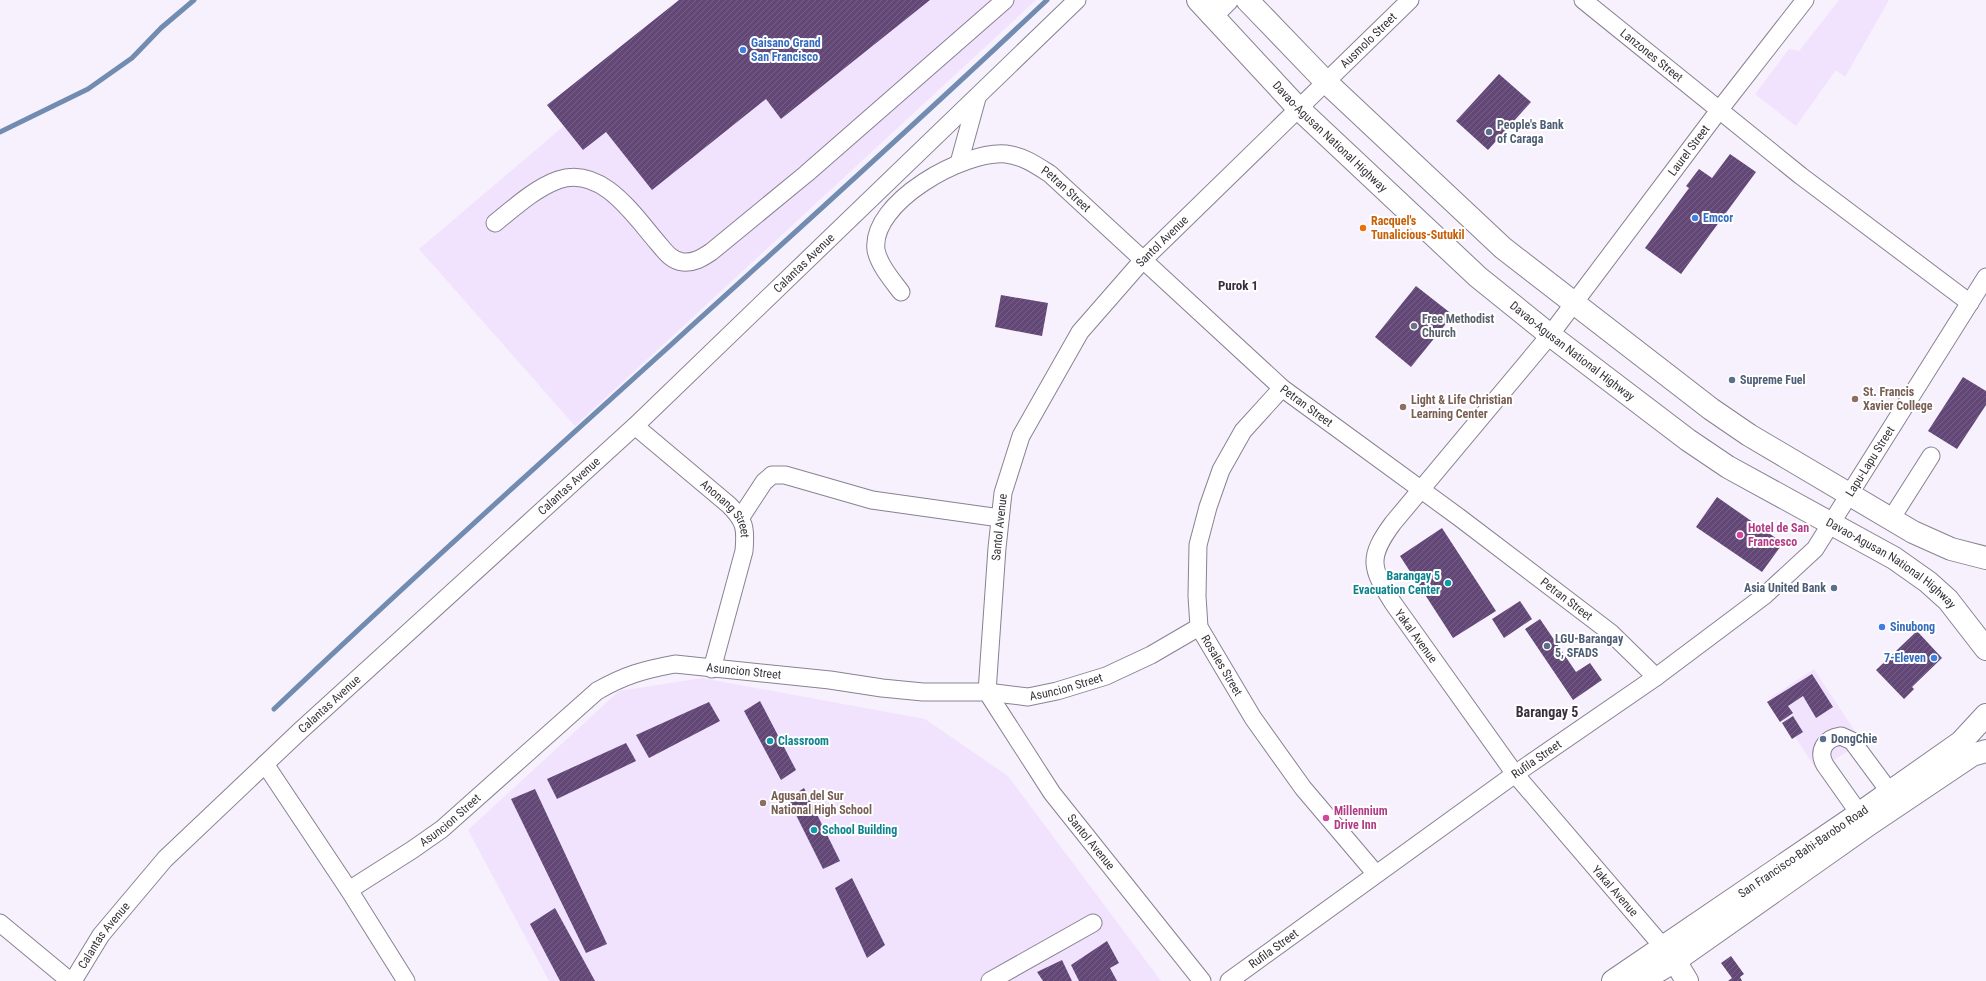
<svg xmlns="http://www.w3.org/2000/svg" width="1986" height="981" viewBox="0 0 1986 981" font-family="'Roboto Condensed',sans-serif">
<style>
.built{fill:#f1e3fd}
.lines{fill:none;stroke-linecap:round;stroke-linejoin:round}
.stream{stroke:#718cb0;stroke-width:5}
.building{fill:url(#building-hatch)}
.minor-casing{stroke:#8a8192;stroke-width:19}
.major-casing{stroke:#8a8192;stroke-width:24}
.highway-casing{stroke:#8a8192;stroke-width:24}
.minor{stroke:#fff;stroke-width:17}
.major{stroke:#fff;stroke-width:22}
.highway{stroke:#fff;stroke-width:22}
.shop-dot{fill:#3f7fe0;stroke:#fff;stroke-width:1.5}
.service-dot{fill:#5c6f8a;stroke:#fff;stroke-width:1.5}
.food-dot{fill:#e8710a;stroke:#fff;stroke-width:1.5}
.worship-dot{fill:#6b7280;stroke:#fff;stroke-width:1.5}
.education-dot{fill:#8d6e63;stroke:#fff;stroke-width:1.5}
.hotel-dot{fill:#d1479c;stroke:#fff;stroke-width:1.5}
.culture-dot{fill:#0f9aa8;stroke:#fff;stroke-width:1.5}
.labels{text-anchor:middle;stroke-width:4;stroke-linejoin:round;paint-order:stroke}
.street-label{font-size:12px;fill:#38343b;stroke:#fff}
.shop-label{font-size:12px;font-weight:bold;fill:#366cbe;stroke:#fff;text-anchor:start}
.service-label{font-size:12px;font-weight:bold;fill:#4e5e75;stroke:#fff;text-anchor:start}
.food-label{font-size:12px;font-weight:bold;fill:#c56008;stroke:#fff;text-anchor:start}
.worship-label{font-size:12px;font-weight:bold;fill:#5b616d;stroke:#fff;text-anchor:start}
.education-label{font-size:12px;font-weight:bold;fill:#785e54;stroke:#fff;text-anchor:start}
.hotel-label{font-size:12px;font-weight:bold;fill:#b23c85;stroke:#fff;text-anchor:start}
.culture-label{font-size:12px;font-weight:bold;fill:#0d838f;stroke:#fff;text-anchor:start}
.neighbourhood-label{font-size:13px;font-weight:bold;fill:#372f3e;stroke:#fff}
.quarter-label{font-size:14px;font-weight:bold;fill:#372f3e;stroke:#fff}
</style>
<defs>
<pattern id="building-hatch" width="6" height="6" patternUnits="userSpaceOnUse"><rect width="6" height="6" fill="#624777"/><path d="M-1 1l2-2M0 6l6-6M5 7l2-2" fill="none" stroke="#756086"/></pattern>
</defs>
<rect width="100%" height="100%" fill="#f7f1fd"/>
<!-- built -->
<g class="built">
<path d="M 679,0 L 1036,0 L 575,426 L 419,249 L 564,126 Z"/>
<path d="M 1839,0 L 1889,0 L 1845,77 L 1836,70 L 1796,126 L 1755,94 L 1789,49 L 1799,51 Z"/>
<path d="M 1814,669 L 1862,742 L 1817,771 L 1770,698 Z"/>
<path d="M 702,678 L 925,719 L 1008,776 L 1161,981 L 549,981 L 468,830 L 619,691 Z"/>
</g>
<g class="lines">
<!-- stream -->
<g class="stream">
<path d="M 0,132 L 88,89 L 132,58 L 161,28 L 194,0"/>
<path d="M 274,709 C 528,468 793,240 1047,0"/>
</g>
</g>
<!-- building -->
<g class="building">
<path d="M 679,0 L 930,0 L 781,119 L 766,99 L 652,190 L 606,132 L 583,150 L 547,105 Z"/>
<path d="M 1499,74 L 1531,102 L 1488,150 L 1456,121 Z"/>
<path d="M 1730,154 L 1756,172 L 1681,274 L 1645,248 L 1689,188 L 1686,186 L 1699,169 L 1712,178 Z"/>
<path d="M 1416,286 L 1453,315 L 1411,367 L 1375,337 Z"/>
<path d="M 1001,295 L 1048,303 L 1042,336 L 995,327 Z"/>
<path d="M 1963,377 L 1986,391 L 1986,405 L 1957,449 L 1928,431 Z"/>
<path d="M 1717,497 L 1783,543 L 1762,572 L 1696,527 Z"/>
<path d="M 1442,528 L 1496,611 L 1453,638 L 1400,556 Z"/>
<path d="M 1520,601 L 1532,619 L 1504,638 L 1492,619 Z"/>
<path d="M 1540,619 L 1576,672 L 1590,663 L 1602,680 L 1573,700 L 1525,629 Z"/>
<path d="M 1917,631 L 1942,658 L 1912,687 L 1914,689 L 1904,699 L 1876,670 Z"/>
<path d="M 1812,674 L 1833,707 L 1816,718 L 1803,696 L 1788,706 L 1793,713 L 1780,722 L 1767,702 Z"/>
<path d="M 760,701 L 796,770 L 781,780 L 744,711 Z"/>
<path d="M 709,702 L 720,721 L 649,758 L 636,735 Z"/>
<path d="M 1793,716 L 1803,732 L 1792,739 L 1782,723 Z"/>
<path d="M 626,743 L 636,761 L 557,799 L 547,779 Z"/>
<path d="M 804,788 L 840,861 L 823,869 L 788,799 Z"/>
<path d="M 535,789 L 607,944 L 586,953 L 511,799 Z"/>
<path d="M 852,878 L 885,945 L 867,958 L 835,888 Z"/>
<path d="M 555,908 L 595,981 L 560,981 L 530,924 Z"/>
<path d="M 1107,941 L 1119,963 L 1110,968 L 1117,981 L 1079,981 L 1071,965 Z"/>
<path d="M 1731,956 L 1744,974 L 1740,977 L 1742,981 L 1728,981 L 1732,978 L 1721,963 Z"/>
<path d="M 1062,960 L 1072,981 L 1043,981 L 1037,972 Z"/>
</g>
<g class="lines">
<defs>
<g id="minor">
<path id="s1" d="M 1583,0 L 1801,176 L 1970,303"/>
<path d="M 959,163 L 977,98"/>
<path d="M 495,223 C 515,207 534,189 558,180 C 601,165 633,214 657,242 C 664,250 671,261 683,262 C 694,263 702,258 711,252 L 806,174 L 1005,0"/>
<path id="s2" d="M 901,292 C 892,280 879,265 876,250 C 870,202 965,150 1006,154 C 1023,156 1036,165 1050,174 L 1282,388 L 1460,518 L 1611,633 L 1656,677"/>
<path id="s3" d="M 1282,388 L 1243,431 L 1221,470 L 1208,507 L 1198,545 L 1197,596 L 1199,627 L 1253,718 L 1303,788 L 1376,874"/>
<path id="s4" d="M 635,426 L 729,505 C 745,521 746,528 744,551 L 712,669"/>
<path d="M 741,517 L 764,482 L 772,475 L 785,475 L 872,500 L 1000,518"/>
<path d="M 1891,519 L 1931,456"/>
<path d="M 265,764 L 349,890 L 406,981"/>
<path d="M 1866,823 L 1825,765 C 1817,751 1825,738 1841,736 L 1852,741 L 1889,791"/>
<path id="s5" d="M 349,890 L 412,850 L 442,829 L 597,691 C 625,675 643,670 675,664 L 830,680 L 882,688 L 923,692 L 987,692 L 1028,697 L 1057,691 L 1106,676 L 1151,655 L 1199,627"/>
<path d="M 0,923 L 70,981"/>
<path id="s6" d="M 1664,948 L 1515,774 L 1393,603 C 1371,568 1367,558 1393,523 L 1550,335 L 1720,109 L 1805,0"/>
<path id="s7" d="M 73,981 L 101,935 L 165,859 L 300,731 L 635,426 L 1077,0"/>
<path d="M 990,981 L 1093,923"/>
<path id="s8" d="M 1202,981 L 1052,793 L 987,692 L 997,548 L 1003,493 L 1021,436 L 1080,332 L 1142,261 L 1410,0"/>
<path id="s9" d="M 1229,981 L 1515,774 L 1656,677 L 1764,596 L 1815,549 L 1986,277"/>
</g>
<g id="major">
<path d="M 1665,949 L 1675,961 L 1687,981"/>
<path id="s10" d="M 1613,981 L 1860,813 L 1961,742 L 1986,715"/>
<path d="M 1641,981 L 1675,961 L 1868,825 L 1972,755 L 1986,751"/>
</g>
<g id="highway">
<path id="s11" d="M 1198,0 L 1298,108 L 1478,277 L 1550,335 L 1688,440 L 1728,467 L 1894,558 L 1928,582 L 1948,600 L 1986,649"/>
<path d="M 1247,0 L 1325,81 L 1503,248 L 1711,409 L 1749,435 L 1913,532 L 1951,549 L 1986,558"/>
<path d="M 1212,15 L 1227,0"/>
</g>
</defs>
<!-- minor casing -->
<use href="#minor" class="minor-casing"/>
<!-- major casing -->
<use href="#major" class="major-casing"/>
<!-- highway casing -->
<use href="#highway" class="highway-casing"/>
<!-- minor -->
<use href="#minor" class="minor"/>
<!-- major -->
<use href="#major" class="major"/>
<!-- highway -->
<use href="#highway" class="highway"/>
</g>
<!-- markers -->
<g class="shop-dot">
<circle cx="743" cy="50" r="4"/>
<circle cx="1695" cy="218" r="4"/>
<circle cx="1882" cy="627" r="4"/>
<circle cx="1934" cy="658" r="4"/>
</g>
<g class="service-dot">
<circle cx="1489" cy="132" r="4"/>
<circle cx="1732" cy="380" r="4"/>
<circle cx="1834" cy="588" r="4"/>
<circle cx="1547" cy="646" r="4"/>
<circle cx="1823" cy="739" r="4"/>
</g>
<circle class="food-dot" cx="1363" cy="228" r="4"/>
<circle class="worship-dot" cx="1414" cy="326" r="4"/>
<g class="education-dot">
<circle cx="1855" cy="399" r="4"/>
<circle cx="1403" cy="407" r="4"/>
<circle cx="763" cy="803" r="4"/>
</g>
<g class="hotel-dot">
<circle cx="1740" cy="535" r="4"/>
<circle cx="1326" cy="818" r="4"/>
</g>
<g class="culture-dot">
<circle cx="1448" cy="583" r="4"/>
<circle cx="770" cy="741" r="4"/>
<circle cx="814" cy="830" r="4"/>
</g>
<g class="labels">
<!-- street labels -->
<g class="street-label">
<text dy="4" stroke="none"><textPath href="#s8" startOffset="1150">Ausmolo Street</textPath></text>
<text dy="4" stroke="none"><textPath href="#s1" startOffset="88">Lanzones Street</textPath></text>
<text dy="4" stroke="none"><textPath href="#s11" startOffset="190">Davao-Agusan National Highway</textPath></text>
<text dy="4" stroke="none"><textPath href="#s6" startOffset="1004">Laurel Street</textPath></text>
<text dy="4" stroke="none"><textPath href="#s2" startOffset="295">Petran Street</textPath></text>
<text dy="4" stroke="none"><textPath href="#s8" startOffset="862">Santol Avenue</textPath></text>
<text dy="4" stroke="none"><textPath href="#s7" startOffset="1027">Calantas Avenue</textPath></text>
<text dy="4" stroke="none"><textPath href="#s11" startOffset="514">Davao-Agusan National Highway</textPath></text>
<text dy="4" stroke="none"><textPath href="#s2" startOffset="619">Petran Street</textPath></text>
<text dy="4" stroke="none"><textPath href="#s9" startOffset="832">Lapu-Lapu Street</textPath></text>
<text dy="4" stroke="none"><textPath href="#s7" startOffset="703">Calantas Avenue</textPath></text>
<text dy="4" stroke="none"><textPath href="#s4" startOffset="124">Anonang Street</textPath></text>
<text dy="4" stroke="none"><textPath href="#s8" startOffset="526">Santol Avenue</textPath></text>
<text dy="4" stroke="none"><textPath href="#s11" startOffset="898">Davao-Agusan National Highway</textPath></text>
<text dy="4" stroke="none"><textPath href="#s2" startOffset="943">Petran Street</textPath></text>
<text transform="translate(1416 636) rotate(54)" y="4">Yakal Avenue</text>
<text dy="4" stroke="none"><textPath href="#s3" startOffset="308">Rosales Street</textPath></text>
<text dy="4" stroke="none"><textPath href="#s5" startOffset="471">Asuncion Street</textPath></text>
<text dy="4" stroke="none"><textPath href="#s5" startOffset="796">Asuncion Street</textPath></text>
<text dy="4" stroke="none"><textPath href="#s7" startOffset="379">Calantas Avenue</textPath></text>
<text dy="4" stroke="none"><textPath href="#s9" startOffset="379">Rufila Street</textPath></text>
<text dy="4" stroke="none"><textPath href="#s5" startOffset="123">Asuncion Street</textPath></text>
<text transform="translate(1091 842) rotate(51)" y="4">Santol Avenue</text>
<text dy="4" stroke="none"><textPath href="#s10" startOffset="230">San Francisco-Bahi-Barobo Road</textPath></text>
<text transform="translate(1615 891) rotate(49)" y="4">Yakal Avenue</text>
<text dy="4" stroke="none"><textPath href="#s7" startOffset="55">Calantas Avenue</textPath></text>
<text dy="4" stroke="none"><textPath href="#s9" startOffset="55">Rufila Street</textPath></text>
</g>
<!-- shop labels -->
<g class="shop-label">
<text x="751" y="47">Gaisano Grand<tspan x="751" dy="14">San Francisco</tspan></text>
<text x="1703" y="222">Emcor</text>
<text x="1890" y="631">Sinubong</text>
<text x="1926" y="662" text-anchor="end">7-Eleven</text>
</g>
<!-- service labels -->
<g class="service-label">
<text x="1497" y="129">People's Bank<tspan x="1497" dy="14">of Caraga</tspan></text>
<text x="1740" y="384">Supreme Fuel</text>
<text x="1826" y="592" text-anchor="end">Asia United Bank</text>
<text x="1555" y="643">LGU-Barangay<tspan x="1555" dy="14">5, SFADS</tspan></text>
<text x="1831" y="743">DongChie</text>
</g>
<!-- food labels -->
<g class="food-label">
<text x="1371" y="225">Racquel's<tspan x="1371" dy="14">Tunalicious-Sutukil</tspan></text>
</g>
<!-- worship labels -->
<g class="worship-label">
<text x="1422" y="323">Free Methodist<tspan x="1422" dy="14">Church</tspan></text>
</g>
<!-- education labels -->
<g class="education-label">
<text x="1863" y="396">St. Francis<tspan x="1863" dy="14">Xavier College</tspan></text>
<text x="1411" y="404">Light &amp; Life Christian<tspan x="1411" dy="14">Learning Center</tspan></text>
<text x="771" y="800">Agusan del Sur<tspan x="771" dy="14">National High School</tspan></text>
</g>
<!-- hotel labels -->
<g class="hotel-label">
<text x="1748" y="532">Hotel de San<tspan x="1748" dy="14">Francesco</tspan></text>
<text x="1334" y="815">Millennium<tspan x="1334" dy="14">Drive Inn</tspan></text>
</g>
<!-- culture labels -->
<g class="culture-label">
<text x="1440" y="580" text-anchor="end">Barangay 5<tspan x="1440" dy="14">Evacuation Center</tspan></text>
<text x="778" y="745">Classroom</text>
<text x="822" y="834">School Building</text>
</g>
<!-- neighbourhood labels -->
<g class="neighbourhood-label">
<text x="1238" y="290">Purok 1</text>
</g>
<!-- quarter labels -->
<g class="quarter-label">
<text x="1547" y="717">Barangay 5</text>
</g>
</g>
</svg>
